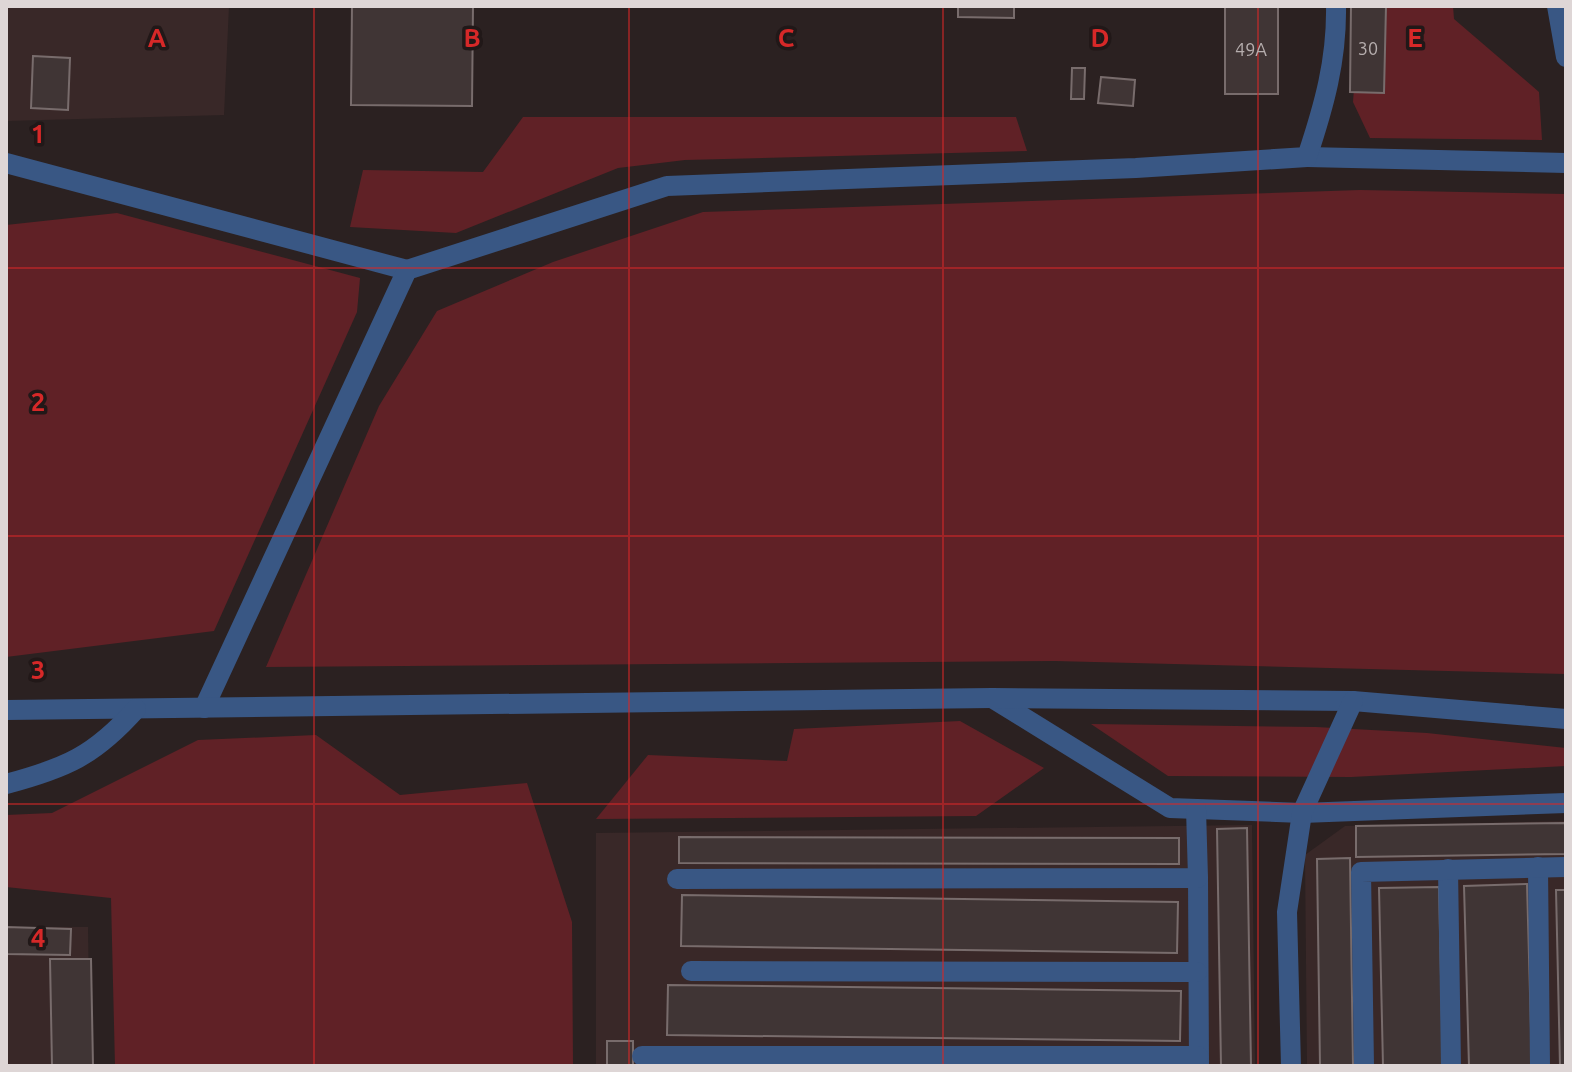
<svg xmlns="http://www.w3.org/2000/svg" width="1572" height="1072" viewBox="0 0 1572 1072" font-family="Ubuntu,sans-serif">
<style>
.built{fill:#392828}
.green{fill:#602126}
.building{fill:#403535;stroke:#786c6c;stroke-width:2}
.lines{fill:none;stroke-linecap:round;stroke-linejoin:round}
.minor{stroke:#395784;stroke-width:20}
.grid{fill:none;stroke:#d62828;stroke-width:2;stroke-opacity:0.55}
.labels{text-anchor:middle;stroke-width:7;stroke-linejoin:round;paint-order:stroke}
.number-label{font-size:18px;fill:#b6aeae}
.grid-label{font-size:26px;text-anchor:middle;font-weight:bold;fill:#d62828;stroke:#211818;stroke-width:7;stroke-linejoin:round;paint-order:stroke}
</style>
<rect width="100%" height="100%" fill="#2b2121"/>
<!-- built -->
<g class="built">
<path d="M 6,6 L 229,6 L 224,115 L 6,121 Z"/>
<path d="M 1566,821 L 1566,1066 L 1307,1066 L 1305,855 L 1345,826 Z"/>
<path d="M 1252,825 L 1255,1066 L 596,1066 L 596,833 Z"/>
<path d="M 6,927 L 88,927 L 90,1066 L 6,1066 Z"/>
</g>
<!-- green -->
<g class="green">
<path d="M 1360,6 L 1453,6 L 1454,19 L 1539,92 L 1542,140 L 1370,138 L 1353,102 Z"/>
<path d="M 523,117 L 1016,117 L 1027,151 L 685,160 L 618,168 L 456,233 L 350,227 L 363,170 L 483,172 Z"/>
<path d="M 1360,190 L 1566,194 L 1566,674 L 1055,661 L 266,667 L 379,406 L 437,311 L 553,262 L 703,212 Z"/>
<path d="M 117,213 L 360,278 L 357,312 L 214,631 L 6,657 L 6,225 Z"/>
<path d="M 960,721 L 1044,768 L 976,816 L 596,819 L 648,755 L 787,761 L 794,729 Z"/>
<path d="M 1091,724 L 1316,727 L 1427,733 L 1566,748 L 1566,766 L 1351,777 L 1168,776 Z"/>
<path d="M 316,735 L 400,795 L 527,783 L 572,922 L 573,1066 L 115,1066 L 111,898 L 6,887 L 6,815 L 52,813 L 198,740 Z"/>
</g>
<!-- building -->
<g class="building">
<path d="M 352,6 L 473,6 L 472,106 L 351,105 Z"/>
<path d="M 958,6 L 1014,6 L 1014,18 L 958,17 Z"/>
<rect x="1225" y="6" width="53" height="88"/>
<path d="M 1351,6 L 1386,6 L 1384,93 L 1350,92 Z"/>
<path d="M 33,56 L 70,58 L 68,110 L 31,108 Z"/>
<path d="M 1072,68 L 1085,68 L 1084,99 L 1071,99 Z"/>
<path d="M 1101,77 L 1135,80 L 1133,106 L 1098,103 Z"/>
<path d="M 1566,823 L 1566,854 L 1356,857 L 1356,826 Z"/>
<path d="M 1247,828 L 1251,1066 L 1221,1066 L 1217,829 Z"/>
<path d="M 679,837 L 1179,838 L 1179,864 L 679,863 Z"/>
<path d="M 1350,858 L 1353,1066 L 1320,1066 L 1317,859 Z"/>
<path d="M 1527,884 L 1532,1066 L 1469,1066 L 1464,886 Z"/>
<path d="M 1439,887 L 1443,1066 L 1383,1066 L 1379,888 Z"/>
<path d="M 1556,890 L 1566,890 L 1566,1066 L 1560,1066 Z"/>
<path d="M 682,895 L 1178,902 L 1177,953 L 681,946 Z"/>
<path d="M 6,927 L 71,929 L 70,955 L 6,954 Z"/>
<path d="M 50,959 L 91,959 L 93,1066 L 52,1066 Z"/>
<path d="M 668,985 L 1181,991 L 1180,1041 L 667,1035 Z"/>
<rect x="607" y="1041" width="26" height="25"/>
</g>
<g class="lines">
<!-- minor -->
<g class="minor">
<path d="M 1557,6 L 1566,57"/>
<path d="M 1307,157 L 1566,163"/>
<path d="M 6,163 L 407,270"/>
<path d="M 992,698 L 1170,808 L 1302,813 L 1566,803"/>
<path d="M 204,708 L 407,270 L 667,186 L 1136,168 L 1307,157 C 1324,106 1337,60 1336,6"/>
<path d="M 6,710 L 992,698 L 1353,701 L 1566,719"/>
<path d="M 6,784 C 66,768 94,756 136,709"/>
<path d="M 1538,867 L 1540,1066"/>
<path d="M 1448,869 L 1451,1066"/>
<path d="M 1198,878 L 1199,1066"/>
<path d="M 677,879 L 1198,878 L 1196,809"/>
<path d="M 691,971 L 1197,972"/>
<path d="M 642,1056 L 1198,1056"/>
<path d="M 1291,1066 L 1287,912 L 1302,813 L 1353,701"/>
<path d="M 1364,1066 L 1361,872 L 1566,867"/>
</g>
</g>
<!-- grid -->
<path class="grid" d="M 314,6 L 314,1066M 629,6 L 629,1066M 943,6 L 943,1066M 1258,6 L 1258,1066M 6,268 L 1566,268M 6,536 L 1566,536M 6,804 L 1566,804"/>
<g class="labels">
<!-- number labels -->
<g class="number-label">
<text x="1368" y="55">30</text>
<text x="1251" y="56">49А</text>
</g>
</g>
<g class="grid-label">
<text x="157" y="47">A</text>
<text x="472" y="47">B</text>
<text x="786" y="47">C</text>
<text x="1100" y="47">D</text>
<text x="1415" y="47">E</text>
<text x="38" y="143">1</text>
<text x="38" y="411">2</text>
<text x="38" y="679">3</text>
<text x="38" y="947">4</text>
</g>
<!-- border -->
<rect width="1572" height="1072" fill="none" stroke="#ded6d6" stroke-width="16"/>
</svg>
